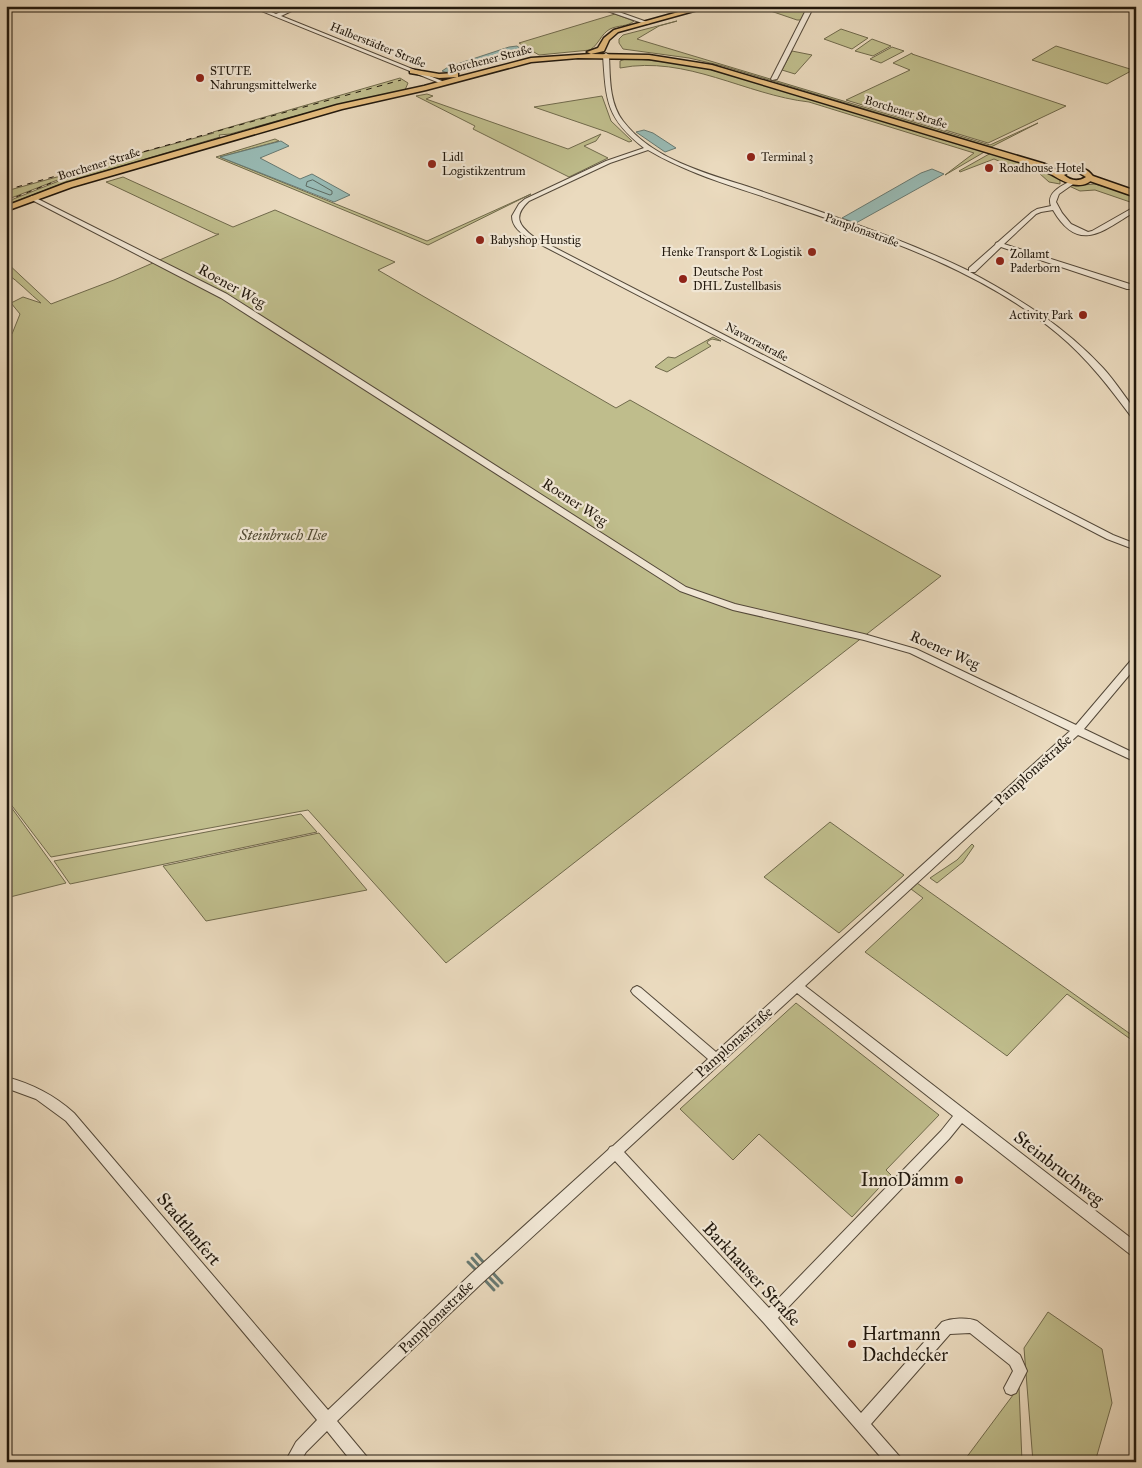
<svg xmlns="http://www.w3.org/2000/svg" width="1142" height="1468" viewBox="0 0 1142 1468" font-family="'IM FELL Great Primer',serif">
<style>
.green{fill:#bfbd8c;stroke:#706a4c}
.water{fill:#98bab4;stroke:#687971}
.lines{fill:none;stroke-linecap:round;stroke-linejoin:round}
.shore{stroke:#5c6960;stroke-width:1}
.stream{stroke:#687971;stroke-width:3}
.minor-casing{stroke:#534839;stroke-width:2}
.major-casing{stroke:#21180d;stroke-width:3}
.highway-casing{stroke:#21180d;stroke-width:3}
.minor{fill:#f1e7d5;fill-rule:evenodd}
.major{fill:#e5bd7f;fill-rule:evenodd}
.highway{fill:#e5bd7f;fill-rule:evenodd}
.rail{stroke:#21180d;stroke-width:1;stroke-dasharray:5.5 5.5;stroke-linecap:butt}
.poi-dot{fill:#8f2418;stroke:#f1e7d5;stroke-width:2}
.labels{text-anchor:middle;stroke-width:4.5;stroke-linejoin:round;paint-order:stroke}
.far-street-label{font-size:12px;fill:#21180d;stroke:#f1e7d5}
.far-poi-label{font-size:12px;fill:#21180d;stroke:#f1e7d5;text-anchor:start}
.street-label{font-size:15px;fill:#21180d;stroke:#f1e7d5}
.park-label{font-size:15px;font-style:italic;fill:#504a33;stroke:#f1e7d5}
.near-street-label{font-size:18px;fill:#21180d;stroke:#f1e7d5}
.near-poi-label{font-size:18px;fill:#21180d;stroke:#f1e7d5;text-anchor:end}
</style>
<rect width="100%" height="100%" fill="#eadabe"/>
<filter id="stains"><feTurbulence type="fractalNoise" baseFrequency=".004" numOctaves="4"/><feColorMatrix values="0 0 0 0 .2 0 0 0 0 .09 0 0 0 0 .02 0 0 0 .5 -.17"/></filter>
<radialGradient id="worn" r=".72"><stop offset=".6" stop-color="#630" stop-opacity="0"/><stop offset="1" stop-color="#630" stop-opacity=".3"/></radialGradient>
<!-- green -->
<g class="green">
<path d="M 756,6 L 809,6 L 802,20 L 797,20 Z"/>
<path d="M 615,14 L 634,21 C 627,27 618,25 610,29 C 601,34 599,44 590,50 L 539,55 L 519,43 Z"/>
<path d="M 677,21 L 659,26 L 637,39 L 990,145 L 1038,123 L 991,147 L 723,66 L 689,58 L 623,49 L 619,43 L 619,39 L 623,35 Z"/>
<path d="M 841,29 L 868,38 L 852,49 L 824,39 Z"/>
<path d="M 872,39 L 891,46 L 873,56 L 855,51 Z"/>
<path d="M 1056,46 L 1130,69 L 1131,71 L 1107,84 L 1032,60 Z"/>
<path d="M 892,47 L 904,51 L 881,63 L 870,59 Z"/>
<path d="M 792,51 L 812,55 L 795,74 L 782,70 Z"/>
<path d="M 912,53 L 912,54 L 1066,106 L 988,143 L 846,100 L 910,70 L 893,63 Z"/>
<path d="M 628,58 L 684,64 L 709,69 L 986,151 L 945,175 L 974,153 L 809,102 C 746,95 686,55 620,68 L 620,61 Z"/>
<path d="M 400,78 L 408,83 L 405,90 L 291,117 L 230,134 L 219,135 L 220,137 L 64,183 L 6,205 L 6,202 L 99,165 L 129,156 L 214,133 L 213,132 Z"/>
<path d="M 427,94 L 433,96 L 426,99 L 568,149 L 601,134 L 596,141 L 584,146 L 608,158 L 569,177 L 473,129 L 475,126 L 416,96 Z"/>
<path d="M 602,96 L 611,121 L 632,141 L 629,142 L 607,132 L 534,107 Z"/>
<path d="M 275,139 L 279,141 L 220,157 L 427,241 L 531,194 L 428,245 L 216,157 Z"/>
<path d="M 991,153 L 1045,169 L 1060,180 L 1060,184 L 1049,182 L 1039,173 L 1019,167 L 1015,168 L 994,159 L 960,172 L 959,171 Z"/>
<path d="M 86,169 L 6,200 L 6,191 Z"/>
<path d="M 123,177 L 233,227 L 275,210 L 395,262 L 378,270 L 616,408 L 630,400 L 941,576 L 446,963 L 308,810 L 51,857 L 6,798 L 6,337 L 12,334 L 20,314 L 11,303 L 23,297 L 41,303 C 29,293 19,282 6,273 L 6,262 L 51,304 L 114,280 L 219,234 L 216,234 L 106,182 Z"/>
<path d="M 1095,184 L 1136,196 L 1136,204 L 1095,190 L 1080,191 L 1069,186 Z"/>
<path d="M 713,337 L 721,341 L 712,339 L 708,341 L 707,343 L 711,346 L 667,372 L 655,367 L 668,357 L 675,358 Z"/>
<path d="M 6,800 L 66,883 L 6,898 Z"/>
<path d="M 301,814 L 317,832 L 70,884 L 54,861 Z"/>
<path d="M 830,822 L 904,875 L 839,933 L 764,877 Z"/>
<path d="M 319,833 L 367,890 L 206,921 L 163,866 Z"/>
<path d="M 972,844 L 974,846 L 963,862 L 937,883 L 930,878 L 957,860 Z"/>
<path d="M 917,883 L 1136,1038 L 1136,1043 L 1067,994 L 1007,1056 L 865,952 L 923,898 L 911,889 Z"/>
<path d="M 796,1003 L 939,1115 L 886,1170 L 891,1175 L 852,1217 L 759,1134 L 733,1160 L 680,1109 Z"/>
<path d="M 1048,1312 L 1102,1349 L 1112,1403 L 1095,1462 L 1033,1462 L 1024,1348 Z"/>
<path d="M 1019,1387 L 1022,1462 L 963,1462 Z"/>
</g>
<!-- water -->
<g class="water">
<path d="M 517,46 L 521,49 L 517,52 C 501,58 457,78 442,71 L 448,67 L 509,47 Z"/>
<path d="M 644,130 L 653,133 L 676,148 L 665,152 L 636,132 Z"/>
<path d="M 281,141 L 289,146 L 260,158 L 300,179 L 312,174 L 350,195 L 334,202 L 220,157 Z"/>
<path d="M 932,169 L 944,174 L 856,223 L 842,218 L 921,173 Z"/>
</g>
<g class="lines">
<!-- shore -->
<path class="shore" d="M 313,180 L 332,191 L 332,194 L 330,195 L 306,186 L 307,182 Z"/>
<!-- stream -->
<g class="stream">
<path d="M 476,1254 L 485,1264"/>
<path d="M 472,1258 L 481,1268"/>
<path d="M 468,1262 L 478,1272"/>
<path d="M 492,1272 L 502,1283"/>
<path d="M 488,1276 L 498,1286"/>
<path d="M 483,1278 L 494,1290"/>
</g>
<defs>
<g id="minor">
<path d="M 249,6 L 257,6 L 276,14 L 294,6 L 302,6 L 281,16 L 447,83 L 442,84 Z"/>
<path d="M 593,6 L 602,6 L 650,23 L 645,24 Z"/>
<path d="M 808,6 L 814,6 L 777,79 L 772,80 L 771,79 Z"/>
<path d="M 606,53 L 609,55 C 610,77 609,103 623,121 C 652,159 705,173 749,187 C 769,194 790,201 810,208 C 864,227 918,246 969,271 L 969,268 L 995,245 L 996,243 L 998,242 L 1032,212 L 1037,209 L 1051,206 C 1046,193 1061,186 1071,181 L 1076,182 L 1059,194 L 1056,202 L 1062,213 L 1071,224 L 1088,232 L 1092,231 L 1136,206 L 1136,211 C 1104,230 1079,255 1053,210 L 1041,212 L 1036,214 L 1004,244 L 1133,285 L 1133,289 L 1127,289 L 1001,247 L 975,272 L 970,272 C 1020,299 1064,326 1103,368 C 1115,381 1125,397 1136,411 L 1136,419 L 1133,419 C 1110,388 1088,359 1058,334 C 979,268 877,236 782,203 C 737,187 690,175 648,150 L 610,163 L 529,201 C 513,216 518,225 534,237 L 1113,535 L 1136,544 L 1136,550 L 1107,539 L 530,239 C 521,233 512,227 512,216 L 519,204 L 525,199 L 606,161 L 644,148 C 606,118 606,101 603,55 Z"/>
<path d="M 32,196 L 227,294 L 686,587 L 735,604 L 864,634 L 916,649 L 1076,725 L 1133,658 L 1136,657 L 1136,667 L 1084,729 L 1136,754 L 1136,762 L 1078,735 L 805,986 L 1136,1242 L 1136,1256 L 1131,1255 L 962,1123 L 949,1139 L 778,1318 L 861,1413 L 942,1322 C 951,1318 968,1317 977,1321 L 1020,1355 L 1027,1371 L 1016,1393 L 1011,1395 L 1006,1393 L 1004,1388 L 1013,1371 L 1010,1365 L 970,1333 L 950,1334 L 871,1424 L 900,1457 L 902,1462 L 885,1462 L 764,1323 L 615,1161 L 482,1283 L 337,1421 L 367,1457 L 369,1462 L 352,1462 L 327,1431 L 306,1452 L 300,1462 L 285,1462 L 296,1442 L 317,1420 L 66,1121 L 36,1099 L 6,1088 L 6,1077 C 33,1084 54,1095 74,1113 L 328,1410 L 472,1273 L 608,1150 L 610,1147 L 613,1146 L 708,1059 L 633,994 L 631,991 L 633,988 L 637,986 L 641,988 L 716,1052 L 1070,731 L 910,653 L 864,640 L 733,610 L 680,591 L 221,298 L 30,199 L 29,198 ZM 797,993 L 953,1116 L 941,1131 L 769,1308 L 624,1152 Z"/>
</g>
<path id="major" d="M 700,6 L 712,6 L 618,32 L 609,40 L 604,51 L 591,54 L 649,55 L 712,65 L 1045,164 L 1059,171 C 1071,163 1087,166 1094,178 C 1077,196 1056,175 1039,168 L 711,69 L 649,59 L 578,58 L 531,62 L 426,90 L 342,109 L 72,187 L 6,211 L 6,206 L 66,183 L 337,105 L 424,86 L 457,77 L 439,78 L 410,73 L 410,69 L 439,74 L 455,73 L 458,73 L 458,77 L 531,58 L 591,54 L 587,52 L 598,48 L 604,38 L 614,30 ZM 1069,171 L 1078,172 L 1086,177 C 1078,182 1071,181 1064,175 Z"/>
<path id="highway" d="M 1090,175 L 1136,191 L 1136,197 L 1087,180 L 1087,176 Z"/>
</defs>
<!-- minor casing -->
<use href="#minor" class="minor-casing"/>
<!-- major casing -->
<use href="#major" class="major-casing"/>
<!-- highway casing -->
<use href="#highway" class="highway-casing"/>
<!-- minor -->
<use href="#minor" class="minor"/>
<!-- major -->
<use href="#major" class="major"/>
<!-- highway -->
<use href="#highway" class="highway"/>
<!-- rail -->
<g class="rail">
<path d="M 6,190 L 401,80"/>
<path d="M 6,201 L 51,183"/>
</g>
</g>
<!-- markers -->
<g class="poi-dot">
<circle cx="200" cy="78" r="5"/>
<circle cx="751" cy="157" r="5"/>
<circle cx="432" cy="164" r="5"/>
<circle cx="989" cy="168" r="5"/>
<circle cx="480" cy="240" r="5"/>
<circle cx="812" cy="252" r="5"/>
<circle cx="1000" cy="261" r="5"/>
<circle cx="683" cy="279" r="5"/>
<circle cx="1083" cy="315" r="5"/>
<circle cx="959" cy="1180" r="5"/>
<circle cx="852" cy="1344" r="5"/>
</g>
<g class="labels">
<!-- far-street labels -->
<g class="far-street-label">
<text transform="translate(378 45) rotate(22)" y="4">Halberstädter Straße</text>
<text transform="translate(490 59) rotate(-14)" y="4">Borchener Straße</text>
<text transform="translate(906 112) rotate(17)" y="4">Borchener Straße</text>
<text transform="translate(99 164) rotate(-17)" y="4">Borchener Straße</text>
<text transform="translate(862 230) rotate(20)" y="4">Pamplonastraße</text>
<text transform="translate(757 342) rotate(28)" y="4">Navarrastraße</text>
</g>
<!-- far-poi labels -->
<g class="far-poi-label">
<text x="210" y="75">STUTE<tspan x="210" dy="14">Nahrungsmittelwerke</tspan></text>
<text x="442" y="161">Lidl<tspan x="442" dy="14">Logistikzentrum</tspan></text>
<text x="761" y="161">Terminal 3</text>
<text x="999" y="172">Roadhouse Hotel</text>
<text x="490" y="244">Babyshop Hunstig</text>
<text x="802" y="256" text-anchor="end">Henke Transport &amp; Logistik</text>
<text x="1010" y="258">Zollamt<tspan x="1010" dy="14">Paderborn</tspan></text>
<text x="693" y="276">Deutsche Post<tspan x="693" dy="14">DHL Zustellbasis</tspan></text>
<text x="1073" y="319" text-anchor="end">Activity Park</text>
</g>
<!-- street labels -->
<g class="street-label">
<text transform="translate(232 286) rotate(29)" y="5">Roener Weg</text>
<text transform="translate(575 502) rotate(33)" y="5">Roener Weg</text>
<text transform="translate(945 650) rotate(24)" y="5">Roener Weg</text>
<text transform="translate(1033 770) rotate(-42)" y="5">Pamplonastraße</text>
<text transform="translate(734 1042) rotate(-42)" y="5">Pamplonastraße</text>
<text transform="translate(436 1317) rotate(-44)" y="5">Pamplonastraße</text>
</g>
<!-- park labels -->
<g class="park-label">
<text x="283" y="540">Steinbruch Ilse</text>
</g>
<!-- near-street labels -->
<g class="near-street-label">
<text transform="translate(1059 1168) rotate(38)" y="6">Steinbruchweg</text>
<text transform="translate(189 1229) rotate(50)" y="6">Stadtlanfert</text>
<text transform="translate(752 1274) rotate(47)" y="6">Barkhauser Straße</text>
</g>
<!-- near-poi labels -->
<g class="near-poi-label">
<text x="949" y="1186">InnoDämm</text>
<text x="862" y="1340" text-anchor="start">Hartmann<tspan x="862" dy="21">Dachdecker</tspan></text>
</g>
</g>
<!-- margin -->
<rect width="1142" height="1468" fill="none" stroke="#eadabe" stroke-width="25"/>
<rect x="8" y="8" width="1127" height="1453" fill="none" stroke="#21180d" stroke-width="2.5"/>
<rect x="12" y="12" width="1117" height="1443" fill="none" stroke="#21180d"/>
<rect width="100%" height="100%" filter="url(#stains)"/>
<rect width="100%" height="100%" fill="url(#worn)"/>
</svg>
